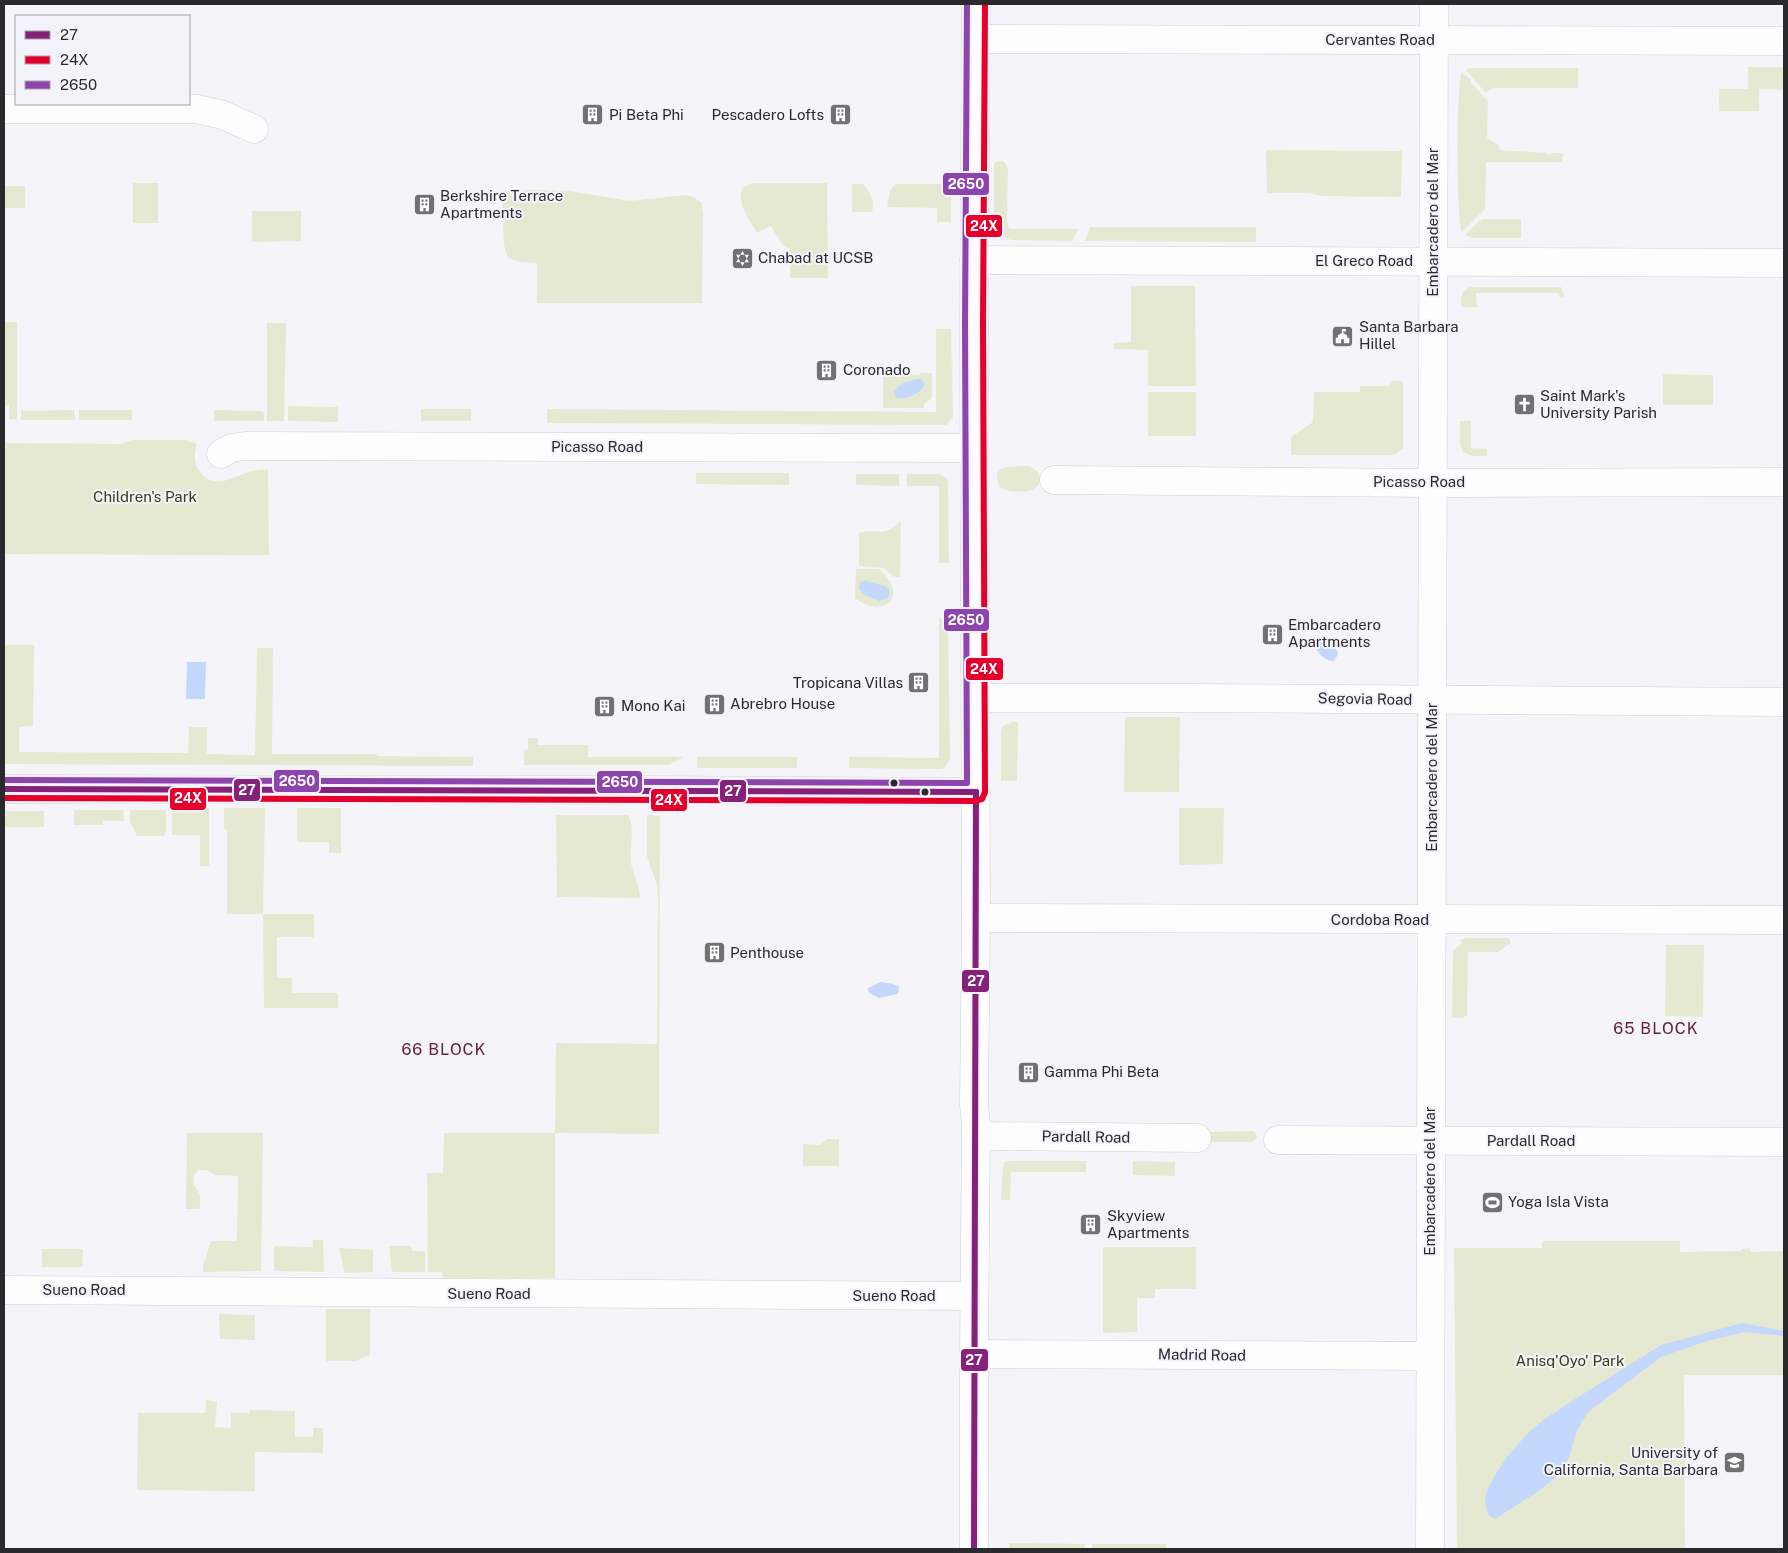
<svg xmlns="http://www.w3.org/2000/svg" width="1788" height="1553" viewBox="0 0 1788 1553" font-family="'Public Sans',sans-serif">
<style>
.green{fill:#e6e9d1}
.water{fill:#c3d8fc}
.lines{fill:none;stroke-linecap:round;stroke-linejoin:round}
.minor-casing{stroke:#cfcfd2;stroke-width:29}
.minor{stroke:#fefdfe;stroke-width:28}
.bus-1-casing{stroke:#f4f2fb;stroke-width:10}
.bus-2-casing{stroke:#f4f2fb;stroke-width:10}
.bus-3-casing{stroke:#f4f2fb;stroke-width:10}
.bus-1{stroke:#862179;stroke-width:6}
.bus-2{stroke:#e4002b;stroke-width:6}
.bus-3{stroke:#8e44ad;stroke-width:6}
.bus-dot{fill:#2a2a2d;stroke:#f4f2fb;stroke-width:2}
.labels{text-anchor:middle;stroke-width:4;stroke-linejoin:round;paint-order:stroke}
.street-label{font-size:15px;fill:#2a2a2d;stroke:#f4f2fb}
.poi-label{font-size:15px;fill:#2a2a2d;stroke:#f4f2fb;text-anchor:start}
.park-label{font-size:15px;fill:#383c0f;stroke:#f4f2fb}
.neighbourhood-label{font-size:16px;letter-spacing:1px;fill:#652139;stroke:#f4f2fb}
.line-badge{stroke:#f4f2fb;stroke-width:2}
.badge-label{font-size:14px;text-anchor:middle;font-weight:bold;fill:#fff}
</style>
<rect width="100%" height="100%" fill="#f5f4f9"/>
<!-- green -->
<g class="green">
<path d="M 1748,67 L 1784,67 L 1784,90 L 1759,89 L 1759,111 L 1719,111 L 1719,89 L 1749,89 L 1748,85 Z"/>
<path d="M 1470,68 L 1578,68 L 1578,88 L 1493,88 L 1485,92 L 1466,70 Z"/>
<path d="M 1462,72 L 1471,80 L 1471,83 L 1488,101 L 1487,138 L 1499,146 L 1500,150 L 1545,153 L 1549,155 L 1554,153 L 1563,153 L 1562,162 L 1486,162 L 1485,209 L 1462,232 C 1456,218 1456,84 1462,72 Z"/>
<path d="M 1266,150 L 1402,151 L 1401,197 L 1323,196 L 1308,193 L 1267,193 Z"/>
<path d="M 998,161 L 1003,161 L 1008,168 L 1007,219 L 1009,229 L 1078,229 L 1072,241 L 1011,240 L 999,235 L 994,225 L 994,163 Z"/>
<rect x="133" y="183" width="25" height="40"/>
<path d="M 753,183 L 827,183 L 828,278 L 790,278 L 790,249 L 781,243 L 771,226 L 757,233 C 749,219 737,204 742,188 Z"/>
<path d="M 852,184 L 863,184 C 870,192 875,201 872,212 L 852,212 Z"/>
<path d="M 896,184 L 951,184 L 951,222 L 937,222 L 937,208 L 887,207 L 890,190 Z"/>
<rect x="4" y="186" width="21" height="22"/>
<path d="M 537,190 L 570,191 L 629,201 L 686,195 L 693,197 L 701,202 L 703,213 L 702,303 L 537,303 L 537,263 L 520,262 L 508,258 L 504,245 L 502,191 Z"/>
<path d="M 252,211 L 301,211 L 301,241 L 252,242 Z"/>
<path d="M 1482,219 L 1521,219 L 1521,238 L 1474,238 L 1465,235 Z"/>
<path d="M 1090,227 L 1256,227 L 1256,242 L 1085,241 Z"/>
<path d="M 1131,286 L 1195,286 L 1196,386 L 1148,386 L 1148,350 L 1114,349 L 1114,343 L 1131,342 Z"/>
<path d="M 1470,287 L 1561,287 L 1564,296 L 1562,298 L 1558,293 L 1476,293 L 1477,307 L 1461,307 C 1461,298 1461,291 1470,287 Z"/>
<path d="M 4,322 L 17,322 L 17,419 L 9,419 L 9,405 L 5,405 Z"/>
<path d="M 267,323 L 286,323 L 284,421 L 267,421 Z"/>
<path d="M 936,329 L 951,329 L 953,417 L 946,425 L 547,423 L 547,409 L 936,412 Z"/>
<path d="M 883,373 L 918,375 L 922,373 L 932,373 L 932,398 L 924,404 L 924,408 L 883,408 Z"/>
<path d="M 1663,374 L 1713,375 L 1713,405 L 1663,405 Z"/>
<path d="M 1393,381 L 1403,381 L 1403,448 L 1394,455 L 1291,455 L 1291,437 L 1313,422 L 1314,392 L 1360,392 L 1360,386 L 1388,386 Z"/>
<rect x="1148" y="392" width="48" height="44"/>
<path d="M 288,406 L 338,407 L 338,422 L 288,421 Z"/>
<rect x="421" y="409" width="50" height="12"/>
<path d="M 74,410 L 75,420 L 21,420 L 21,411 Z"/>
<rect x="79" y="410" width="53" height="10"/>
<path d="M 214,410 L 262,411 L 264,413 L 264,421 L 214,421 Z"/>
<path d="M 1460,421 L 1471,421 L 1471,448 L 1487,449 L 1487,456 L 1472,456 L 1463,452 L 1460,445 Z"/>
<path d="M 132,440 L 186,440 L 197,444 C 194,453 193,462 199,470 C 212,491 232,478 248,472 C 255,470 262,470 268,469 L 269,555 L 4,554 L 4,443 L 121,444 Z"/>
<path d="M 1028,466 C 1038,469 1046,479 1036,487 C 1029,494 1009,492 1000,488 C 989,463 1012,467 1028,466 Z"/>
<path d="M 696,473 L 789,473 L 789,485 L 696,484 Z"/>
<path d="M 856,474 L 899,474 L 899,486 L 856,485 Z"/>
<path d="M 907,474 L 940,474 L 948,479 L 949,563 L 939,563 L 939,486 L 907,486 Z"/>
<path d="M 901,521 L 900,575 L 899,577 L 894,577 L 884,568 L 859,566 L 859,533 C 879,527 881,540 901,521 Z"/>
<path d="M 856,569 L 879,569 C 911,597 883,620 855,598 Z"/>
<path d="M 939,619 L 948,619 L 950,758 L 947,764 L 942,769 L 849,768 L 849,757 L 939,758 Z"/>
<path d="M 4,645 L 34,645 L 33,726 L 19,727 L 19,752 L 188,753 L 189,727 L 207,727 L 207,754 L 255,755 L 257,648 L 273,648 L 272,754 L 377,754 L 377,756 L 473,757 L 473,766 L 4,764 Z"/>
<path d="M 1125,717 L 1180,717 L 1179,792 L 1124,792 Z"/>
<path d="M 1012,722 L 1018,722 L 1017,781 L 1001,781 L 1001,731 L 1003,726 Z"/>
<path d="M 528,738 L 538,738 L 538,745 L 588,745 L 588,757 L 683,757 L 669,765 L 524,765 L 524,750 L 528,749 Z"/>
<rect x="697" y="757" width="100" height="11"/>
<path d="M 172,807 L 209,808 L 209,866 L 200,866 L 200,835 L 172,835 Z"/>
<path d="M 224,808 L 265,808 L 263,914 L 314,914 L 314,937 L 277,937 L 277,978 L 292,978 L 292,993 L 338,993 L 338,1008 L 264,1008 L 263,914 L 227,914 L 227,829 L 224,829 Z"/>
<path d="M 297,808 L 341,808 L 341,853 L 329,853 L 329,842 L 297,842 Z"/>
<path d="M 1179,808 L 1224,808 L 1223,864 L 1179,865 Z"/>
<path d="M 74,810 L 123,810 L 124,821 L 103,821 L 103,825 L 74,825 Z"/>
<path d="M 166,810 L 166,829 L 164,836 L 137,836 L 130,821 L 130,810 Z"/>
<rect x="4" y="811" width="40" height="16"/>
<path d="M 556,815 L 628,815 C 636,829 629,848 631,863 C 633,875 640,885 640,898 L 557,897 Z"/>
<path d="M 647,815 L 660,816 L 659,1134 L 555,1133 L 555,1278 L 443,1278 L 442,1272 L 428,1272 L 427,1173 L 443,1173 L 444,1133 L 555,1133 L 556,1043 L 657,1044 L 658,898 L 657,884 L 647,857 Z"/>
<path d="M 1467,938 L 1509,938 L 1511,943 L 1498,952 L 1468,952 L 1467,1015 L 1463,1018 L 1452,1018 L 1453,955 L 1454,950 L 1462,943 L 1460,940 Z"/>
<path d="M 1666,945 L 1704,945 L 1703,1017 L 1665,1016 Z"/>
<path d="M 1253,1131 L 1256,1134 L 1257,1138 L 1252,1142 L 1212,1142 L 1207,1140 L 1208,1132 L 1210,1132 Z"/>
<path d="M 187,1133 L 263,1133 L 261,1271 L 203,1272 L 203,1266 L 211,1241 L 237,1241 L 238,1176 L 215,1175 L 207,1170 L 198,1170 L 194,1175 L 193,1182 L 200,1195 L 200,1209 L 186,1209 Z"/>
<path d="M 828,1139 L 839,1139 L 839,1166 L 803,1166 L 803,1144 L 820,1145 Z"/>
<path d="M 1010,1161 L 1086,1161 L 1086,1172 L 1011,1172 L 1010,1200 L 1001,1200 L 1003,1167 L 1005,1162 Z"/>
<path d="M 1133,1161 L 1175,1162 L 1175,1176 L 1133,1175 Z"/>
<path d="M 313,1240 L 323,1240 L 324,1272 L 274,1271 L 274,1246 L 313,1247 Z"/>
<path d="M 1542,1241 L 1680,1241 L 1680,1252 L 1741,1251 L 1742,1249 L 1750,1248 L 1750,1252 L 1784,1251 L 1784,1375 L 1684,1375 L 1685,1549 L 1457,1549 L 1454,1248 L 1542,1248 Z"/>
<path d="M 389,1246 L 411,1246 L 412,1251 L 425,1251 L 425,1272 L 392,1272 Z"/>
<path d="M 1103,1247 L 1196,1247 L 1196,1289 L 1155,1289 L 1155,1298 L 1137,1298 L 1137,1332 L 1103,1333 Z"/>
<path d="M 339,1248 L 373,1250 L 373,1272 L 345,1273 Z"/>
<path d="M 42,1249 L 83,1249 L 82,1267 L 42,1267 Z"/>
<path d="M 326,1309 L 370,1309 L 370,1355 L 356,1361 L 326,1361 Z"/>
<path d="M 219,1314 L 255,1315 L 255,1340 L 220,1339 Z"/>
<path d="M 206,1400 L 217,1402 L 215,1427 L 231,1428 L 231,1413 L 250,1413 L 250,1410 L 295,1411 L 295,1437 L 313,1437 L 313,1428 L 323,1428 L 323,1453 L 255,1452 L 255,1491 L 137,1490 L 138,1413 L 205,1413 Z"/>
<path d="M 1009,1543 L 1085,1544 L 1084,1549 L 1009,1549 Z"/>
<rect x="1092" y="1544" width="74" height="5"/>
</g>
<!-- water -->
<g class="water">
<path d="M 916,379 L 921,379 L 925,384 C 920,394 906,401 895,397 L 894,391 L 901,384 Z"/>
<path d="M 866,581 L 885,586 L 889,589 L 889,596 L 887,599 L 879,601 C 871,597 853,593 861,582 Z"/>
<path d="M 1320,638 L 1337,650 L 1338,655 L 1333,661 C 1325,661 1315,651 1314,643 L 1317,639 Z"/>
<path d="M 187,662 L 206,662 L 205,699 L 186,699 Z"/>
<path d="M 881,982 L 893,984 L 899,987 L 898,994 L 879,998 L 869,993 L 868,988 Z"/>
<path d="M 1742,1323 L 1784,1331 L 1784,1336 L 1745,1332 L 1710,1340 L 1661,1357 L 1588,1412 L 1577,1430 L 1570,1455 L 1561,1473 L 1536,1493 L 1495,1519 L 1489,1515 C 1487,1510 1484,1504 1485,1500 C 1489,1474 1526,1431 1548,1417 C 1554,1413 1558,1411 1564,1406 L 1661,1345 Z"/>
</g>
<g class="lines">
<defs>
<g id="minor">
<path d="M 976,39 L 1784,41"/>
<path d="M 4,109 L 197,109 L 223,115 L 254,129"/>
<path d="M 974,260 L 1784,263"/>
<path d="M 221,454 L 231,448 L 245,446 L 974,448"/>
<path d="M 1054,480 L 1433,483 L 1784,482"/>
<path d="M 976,698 L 1192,698 L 1784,702"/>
<path d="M 4,789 L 642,790 L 976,792"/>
<path d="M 976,918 L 1784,920"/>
<path d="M 976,1136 L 1197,1138"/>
<path d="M 1278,1140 L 1784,1142"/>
<path d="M 4,1290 L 974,1296"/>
<path d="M 974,1354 L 1430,1356"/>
<path d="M 974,1549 L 974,1354 L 976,1125 L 974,1104 L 976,918 L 974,324 L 976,4"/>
<path d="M 1430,1549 L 1434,4"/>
</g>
</defs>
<!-- minor casing -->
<use href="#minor" class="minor-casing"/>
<!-- minor -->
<use href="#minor" class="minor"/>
<defs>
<g id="bus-1">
<path d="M 4,789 L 976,792"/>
<path d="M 974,1549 L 976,792"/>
</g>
<path id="bus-2" d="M 4,798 L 976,801 L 982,799 L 985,792 L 983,324 L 985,4"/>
<path id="bus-3" d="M 4,780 L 967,783 L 965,324 L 967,4"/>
</defs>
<!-- bus-1 casing -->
<use href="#bus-1" class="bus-1-casing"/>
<!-- bus-2 casing -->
<use href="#bus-2" class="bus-2-casing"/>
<!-- bus-3 casing -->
<use href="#bus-3" class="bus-3-casing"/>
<!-- bus-1 -->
<use href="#bus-1" class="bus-1"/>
<!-- bus-2 -->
<use href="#bus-2" class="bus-2"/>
<!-- bus-3 -->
<use href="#bus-3" class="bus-3"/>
</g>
<!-- icons -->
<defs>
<symbol id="building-square" viewBox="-11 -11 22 22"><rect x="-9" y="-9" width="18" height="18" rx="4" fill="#717174" stroke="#f4f2fb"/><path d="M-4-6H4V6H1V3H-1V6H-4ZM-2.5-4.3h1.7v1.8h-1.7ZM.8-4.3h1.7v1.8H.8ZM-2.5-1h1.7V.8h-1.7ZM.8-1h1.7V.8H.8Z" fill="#fff"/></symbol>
<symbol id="synagogue-square" viewBox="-11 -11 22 22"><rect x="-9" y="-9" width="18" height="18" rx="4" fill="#717174" stroke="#f4f2fb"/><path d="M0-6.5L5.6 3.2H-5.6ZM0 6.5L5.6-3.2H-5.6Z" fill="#fff"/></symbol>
<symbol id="civic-square" viewBox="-11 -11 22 22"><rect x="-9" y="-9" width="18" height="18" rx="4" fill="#717174" stroke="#f4f2fb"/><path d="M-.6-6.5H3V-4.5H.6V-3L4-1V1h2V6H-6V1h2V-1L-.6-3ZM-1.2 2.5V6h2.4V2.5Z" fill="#fff"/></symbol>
<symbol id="church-square" viewBox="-11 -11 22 22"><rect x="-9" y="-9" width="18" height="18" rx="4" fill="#717174" stroke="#f4f2fb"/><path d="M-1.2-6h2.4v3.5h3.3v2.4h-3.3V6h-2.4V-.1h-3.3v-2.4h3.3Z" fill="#fff"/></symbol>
<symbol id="stadium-square" viewBox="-11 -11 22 22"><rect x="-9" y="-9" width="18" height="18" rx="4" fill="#717174" stroke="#f4f2fb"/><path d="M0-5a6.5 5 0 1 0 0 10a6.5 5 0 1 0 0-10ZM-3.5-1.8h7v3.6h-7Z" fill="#fff"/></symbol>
<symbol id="university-square" viewBox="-11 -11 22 22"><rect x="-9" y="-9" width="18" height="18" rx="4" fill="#717174" stroke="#f4f2fb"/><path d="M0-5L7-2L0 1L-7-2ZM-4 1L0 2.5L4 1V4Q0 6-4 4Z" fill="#fff"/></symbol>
</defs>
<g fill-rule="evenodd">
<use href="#building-square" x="580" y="102" width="25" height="25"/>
<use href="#building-square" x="828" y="102" width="25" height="25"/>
<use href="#building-square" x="412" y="192" width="25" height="25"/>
<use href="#synagogue-square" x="730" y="246" width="25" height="25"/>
<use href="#civic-square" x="1330" y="324" width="25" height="25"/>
<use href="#building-square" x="814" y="358" width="25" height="25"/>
<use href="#church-square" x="1512" y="392" width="25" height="25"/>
<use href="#building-square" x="1260" y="622" width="25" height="25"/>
<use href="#building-square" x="906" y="670" width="25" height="25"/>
<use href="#building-square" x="702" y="692" width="25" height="25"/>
<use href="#building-square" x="592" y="694" width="25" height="25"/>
<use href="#building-square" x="702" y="940" width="25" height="25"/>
<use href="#building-square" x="1016" y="1060" width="25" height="25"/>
<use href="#stadium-square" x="1480" y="1190" width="25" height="25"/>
<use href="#building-square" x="1078" y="1212" width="25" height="25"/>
<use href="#university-square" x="1722" y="1450" width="25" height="25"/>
</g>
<!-- markers -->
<g class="bus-dot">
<circle cx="894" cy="783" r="4.5"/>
<circle cx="925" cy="792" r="4.5"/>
</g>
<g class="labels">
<!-- street labels -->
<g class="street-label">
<text x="1380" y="45">Cervantes Road</text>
<text transform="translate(1433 222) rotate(-90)" y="5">Embarcadero del Mar</text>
<text x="1364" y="266">El Greco Road</text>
<text x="597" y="452">Picasso Road</text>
<text x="1419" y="487">Picasso Road</text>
<text transform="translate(1365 699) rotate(1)" y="5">Segovia Road</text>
<text transform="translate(1432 777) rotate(-90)" y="5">Embarcadero del Mar</text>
<text x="1380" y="925">Cordoba Road</text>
<text transform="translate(1086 1137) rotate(1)" y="5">Pardall Road</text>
<text x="1531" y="1146">Pardall Road</text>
<text transform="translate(1430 1181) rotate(-90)" y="5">Embarcadero del Mar</text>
<text x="84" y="1295">Sueno Road</text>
<text x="489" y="1299">Sueno Road</text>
<text x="894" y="1301">Sueno Road</text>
<text transform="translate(1202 1355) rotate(1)" y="5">Madrid Road</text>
</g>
<!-- poi labels -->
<g class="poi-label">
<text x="609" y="120">Pi Beta Phi</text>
<text x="824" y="120" text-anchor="end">Pescadero Lofts</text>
<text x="440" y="201">Berkshire Terrace<tspan x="440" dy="17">Apartments</tspan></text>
<text x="758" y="263">Chabad at UCSB</text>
<text x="1359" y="332">Santa Barbara<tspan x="1359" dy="17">Hillel</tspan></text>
<text x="843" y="375">Coronado</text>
<text x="1540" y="401">Saint Mark's<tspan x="1540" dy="17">University Parish</tspan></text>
<text x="1288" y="630">Embarcadero<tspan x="1288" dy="17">Apartments</tspan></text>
<text x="903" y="688" text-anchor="end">Tropicana Villas</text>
<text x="730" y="709">Abrebro House</text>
<text x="621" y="711">Mono Kai</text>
<text x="730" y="958">Penthouse</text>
<text x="1044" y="1077">Gamma Phi Beta</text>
<text x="1508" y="1207">Yoga Isla Vista</text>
<text x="1107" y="1221">Skyview<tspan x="1107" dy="17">Apartments</tspan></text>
<text x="1718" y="1458" text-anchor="end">University of<tspan x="1718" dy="17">California, Santa Barbara</tspan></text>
</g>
<!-- park labels -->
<g class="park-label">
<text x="145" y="502">Children's Park</text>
<text x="1570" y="1366">Anisq'Oyo' Park</text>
</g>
<!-- neighbourhood labels -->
<g class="neighbourhood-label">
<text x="1656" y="1034">65 BLOCK</text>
<text x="444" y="1055">66 BLOCK</text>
</g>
</g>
<g class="line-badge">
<rect x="942" y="172" width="48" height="24" rx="5" fill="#8e44ad"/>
<rect x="965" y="214" width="38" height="24" rx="5" fill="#e4002b"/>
<rect x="943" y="608" width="47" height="24" rx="5" fill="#8e44ad"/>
<rect x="965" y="657" width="39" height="24" rx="5" fill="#e4002b"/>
<rect x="273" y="769" width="47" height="24" rx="5" fill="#8e44ad"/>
<rect x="596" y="770" width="47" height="24" rx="5" fill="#8e44ad"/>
<rect x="233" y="778" width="28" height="24" rx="5" fill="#862179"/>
<rect x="719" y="779" width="28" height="24" rx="5" fill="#862179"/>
<rect x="169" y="787" width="38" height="24" rx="5" fill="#e4002b"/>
<rect x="650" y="788" width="38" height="24" rx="5" fill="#e4002b"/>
<rect x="961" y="969" width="29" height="24" rx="5" fill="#862179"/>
<rect x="960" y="1348" width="29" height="24" rx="5" fill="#862179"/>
</g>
<g class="badge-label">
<text x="966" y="189">2650</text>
<text x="984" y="231">24X</text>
<text x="966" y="625">2650</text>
<text x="984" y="674">24X</text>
<text x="297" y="786">2650</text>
<text x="620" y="787">2650</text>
<text x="247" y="795">27</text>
<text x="733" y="796">27</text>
<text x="188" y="803">24X</text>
<text x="669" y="805">24X</text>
<text x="976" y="986">27</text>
<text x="974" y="1365">27</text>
</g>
<!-- border -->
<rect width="1788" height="1553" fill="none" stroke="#2a2a2d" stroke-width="10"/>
<!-- legend -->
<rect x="15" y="15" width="175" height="90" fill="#f4f2fb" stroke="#a3a2a9"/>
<rect x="25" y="31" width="25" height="8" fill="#862179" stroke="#a3a2a9"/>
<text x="60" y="40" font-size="15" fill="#2a2a2d">27</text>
<rect x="25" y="56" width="25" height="8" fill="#e4002b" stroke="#a3a2a9"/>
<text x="60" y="65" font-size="15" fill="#2a2a2d">24X</text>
<rect x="25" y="81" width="25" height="8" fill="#8e44ad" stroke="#a3a2a9"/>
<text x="60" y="90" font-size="15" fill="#2a2a2d">2650</text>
</svg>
